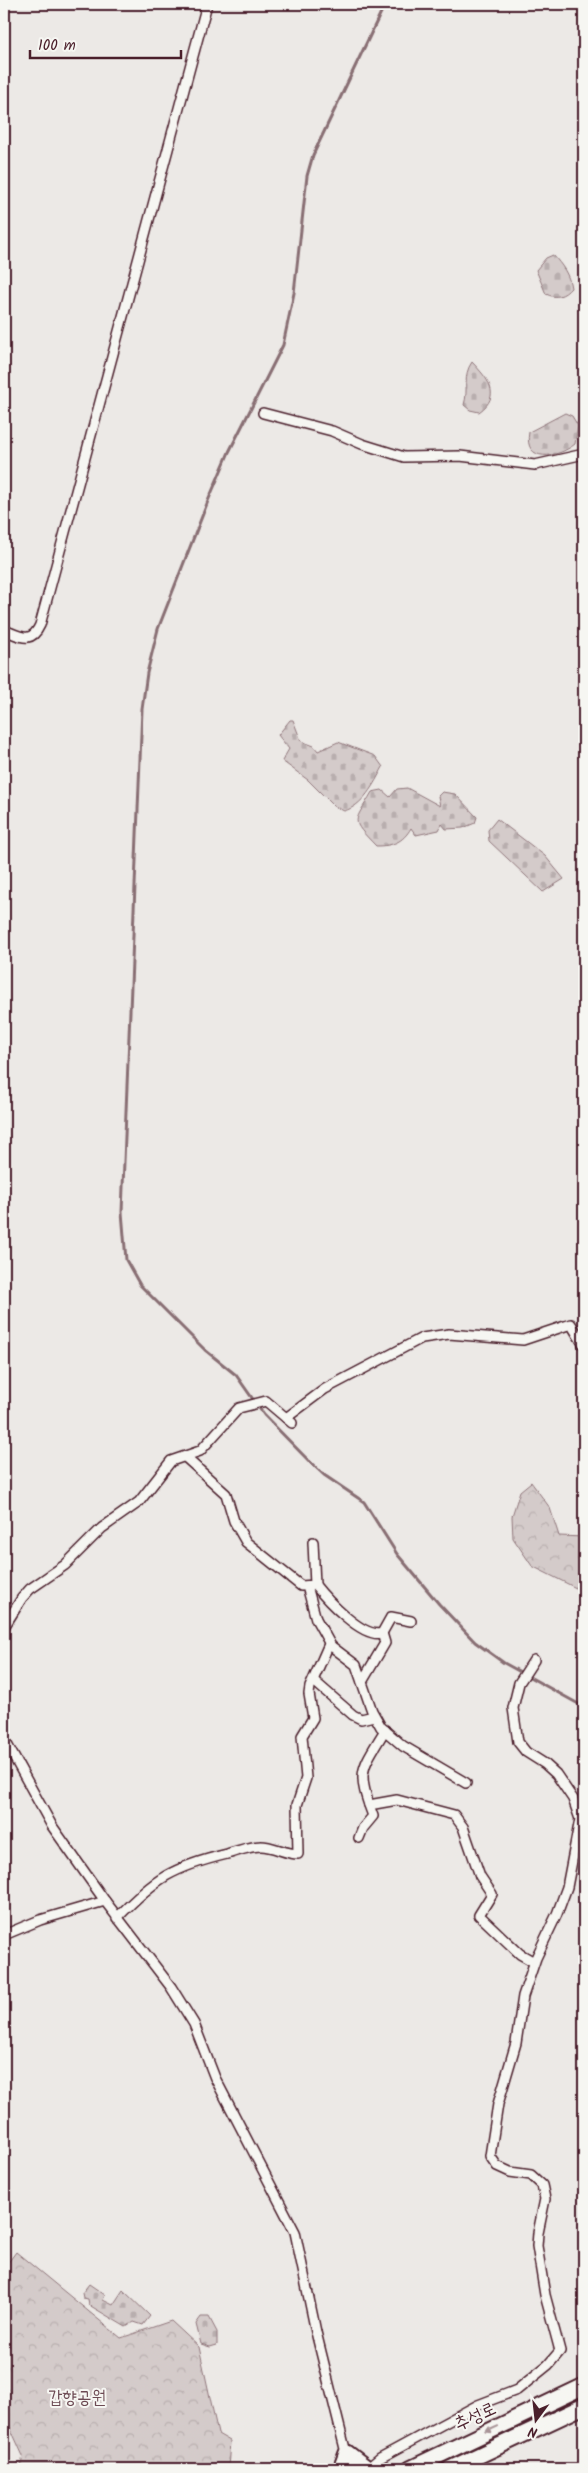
<svg xmlns="http://www.w3.org/2000/svg" width="588" height="2473" viewBox="0 0 588 2473" font-family="Kalam,'Poor Story',sans-serif">
<style>
.forest{fill:url(#forest-crowns);stroke:#8f757a}
.cemetery{fill:url(#cemetery-stones);stroke:#8f757a}
.lines{fill:none;stroke-linecap:round;stroke-linejoin:round}
.stream{stroke:#886e73;stroke-width:3}
.minor-casing{stroke:#4a1f2b;stroke-width:12}
.primary-casing{stroke:#4a1f2b;stroke-width:19}
.minor{stroke:#f6f6f2;stroke-width:9}
.primary{stroke:#f6f6f2;stroke-width:15}
.oneway{fill:#a99598}
.labels{text-anchor:middle;stroke-width:4;stroke-linejoin:round;paint-order:stroke}
.park-label{font-size:18px;fill:#6c4a53;stroke:#f6f6f2}
.street-label{font-size:18px;fill:#4a1f2b;stroke:#f6f6f2}
</style>
<defs>
<pattern id="forest-crowns" width="20" height="18" patternUnits="userSpaceOnUse" patternTransform="scale(1.25)"><rect width="20" height="18" fill="#d4cbca"/><path d="M2 6a3 3 0 1 1 6 0M12 15a3 3 0 1 1 6 0" fill="none" stroke="#b8aeae"/></pattern>
<pattern id="cemetery-stones" width="16" height="16" patternUnits="userSpaceOnUse" patternTransform="scale(1.25)"><rect width="16" height="16" fill="#d4cbca"/><path d="M2 7V4a2 2 0 0 1 4 0v3zM10 15v-3a2 2 0 0 1 4 0v3z" fill="#b8aeae"/></pattern>
</defs>
<rect width="100%" height="100%" fill="#ece9e6"/>
<filter id="ink" filterUnits="userSpaceOnUse"><feTurbulence type="fractalNoise" baseFrequency=".02" numOctaves="2"/><feDisplacementMap in="SourceGraphic" scale="10" xChannelSelector="R" yChannelSelector="G"/><feConvolveMatrix kernelMatrix="1 2 1 2 8 2 1 2 1" color-interpolation-filters="sRGB"/></filter>
<g filter="url(#ink)">
<!-- forest -->
<g class="forest">
<path d="M 531,1482 L 550,1508 L 559,1536 L 584,1537 L 584,1592 L 532,1566 L 513,1538 L 512,1516 L 520,1491 Z"/>
<path d="M 16,2252 L 121,2338 L 171,2321 L 199,2347 L 218,2434 L 230,2441 L 228,2469 L 26,2469 L 21,2465 L 23,2456 L 4,2414 L 4,2268 Z"/>
</g>
<!-- cemetery -->
<g class="cemetery">
<path d="M 553,255 C 562,265 569,274 571,288 C 564,296 556,299 546,294 L 536,270 L 546,258 Z"/>
<path d="M 472,362 C 487,378 503,395 479,412 L 470,410 L 464,405 C 469,389 462,376 472,362 Z"/>
<path d="M 565,413 L 572,416 L 578,426 L 575,444 C 558,458 523,464 529,432 Z"/>
<path d="M 290,720 L 293,720 L 301,741 L 314,746 L 318,751 L 338,742 L 375,756 L 383,767 C 374,784 363,806 344,811 L 334,806 L 308,780 L 282,761 L 289,749 L 278,735 Z"/>
<path d="M 407,788 L 440,806 L 438,796 L 442,792 L 455,794 L 477,817 L 475,823 L 463,828 L 446,829 L 442,824 L 439,830 L 416,835 L 411,828 C 403,842 393,846 376,846 C 349,818 354,824 372,792 L 382,790 L 390,797 L 397,789 Z"/>
<path d="M 497,819 L 545,856 L 564,879 L 543,892 L 489,841 L 488,830 Z"/>
<path d="M 89,2284 L 105,2295 L 103,2300 L 113,2305 L 123,2290 L 150,2316 L 143,2325 L 134,2322 L 126,2327 L 89,2305 L 88,2299 L 83,2298 L 82,2293 Z"/>
<path d="M 201,2317 L 209,2317 L 217,2332 L 217,2345 L 210,2347 L 201,2344 L 196,2324 Z"/>
</g>
<g class="lines">
<!-- stream -->
<path class="stream" d="M 385,4 L 313,155 L 307,176 L 294,293 L 283,345 L 229,452 L 208,501 L 158,629 L 147,673 L 142,709 L 122,1212 L 126,1260 L 140,1285 L 205,1350 L 236,1375 L 264,1415 L 309,1461 L 324,1475 L 364,1502 L 397,1554 L 439,1604 L 475,1642 L 504,1663 L 584,1707"/>
<defs>
<g id="minor">
<path d="M 263,413 L 332,431 L 362,444 L 404,457 L 460,456 L 535,465 L 584,454"/>
<path d="M 4,630 C 20,636 31,645 40,625 L 207,4"/>
<path d="M 286,1418 L 325,1389 L 422,1338 L 449,1334 L 523,1340 L 571,1324 L 584,1345"/>
<path d="M 185,1457 L 226,1494 L 234,1521 L 246,1542 L 301,1586 L 315,1585 L 313,1542"/>
<path d="M 315,1585 C 326,1599 363,1639 382,1633 L 391,1617 L 411,1621"/>
<path d="M 307,1586 L 316,1619 L 331,1646 L 356,1665 L 372,1711 L 381,1727 L 403,1746 L 466,1783"/>
<path d="M 4,1627 L 22,1598 L 30,1589 L 65,1565 L 102,1528 L 139,1502 L 171,1461 L 200,1451 L 239,1408 L 266,1401 L 292,1423"/>
<path d="M 314,1681 L 353,1715 L 361,1719 L 374,1716"/>
<path d="M 362,1682 L 385,1643 L 382,1633"/>
<path d="M 4,1739 L 52,1826 L 105,1901 L 171,1987 L 194,2024 L 215,2078 L 295,2232 L 316,2332 L 350,2469"/>
<path d="M 369,1805 L 397,1800 L 454,1815 L 463,1827 L 480,1876 L 492,1894 L 479,1915 L 520,1954 L 534,1962"/>
<path d="M 359,1838 L 363,1828 L 373,1816 C 356,1771 361,1770 385,1730"/>
<path d="M 117,1918 C 155,1878 173,1867 227,1854 C 238,1851 250,1846 261,1846 C 274,1846 285,1854 298,1854 L 297,1805 L 306,1778 L 302,1736 L 313,1718 L 309,1694 L 310,1687 L 329,1644"/>
<path d="M 4,1935 L 40,1920 L 105,1901"/>
<path d="M 367,2469 L 380,2458 L 478,2405 L 517,2390 L 548,2365 L 560,2351 L 545,2295 L 537,2246 L 538,2233 L 545,2199 L 542,2185 L 531,2175 L 510,2172 L 497,2166 L 490,2156 L 498,2104 L 516,2043 L 523,1996 L 536,1958 L 557,1914 L 567,1887 L 580,1819 L 573,1799 L 556,1774 L 545,1764 L 526,1752 L 518,1742 L 513,1708 L 519,1683 L 534,1660"/>
</g>
<g id="primary">
<path d="M 341,2469 L 347,2453 L 368,2469"/>
<path d="M 410,2469 L 584,2386"/>
<path d="M 450,2469 L 584,2406"/>
</g>
</defs>
<!-- minor casing -->
<use href="#minor" class="minor-casing"/>
<!-- primary casing -->
<use href="#primary" class="primary-casing"/>
<!-- minor -->
<use href="#minor" class="minor"/>
<!-- primary -->
<use href="#primary" class="primary"/>
</g>
<!-- one-way arrows -->
<defs><path id="oneway-solid" d="M-6-.8H1V-3.2L6.5 0L1 3.2V.8H-6Z" transform="scale(1.25)"/></defs>
<use class="oneway" href="#oneway-solid" transform="translate(492 2429) rotate(155)"/>
</g>
<g class="labels">
<!-- park labels -->
<g class="park-label">
<text x="77" y="2403">갑향공원</text>
</g>
<!-- street labels -->
<g class="street-label">
<text transform="translate(475 2416) rotate(-25)" y="6">추성로</text>
</g>
</g>
<!-- margin -->
<rect width="588" height="2473" fill="none" stroke="#f6f6f2" stroke-width="20"/>
<rect x="10" y="10" width="568" height="2453" fill="none" stroke="#4a1f2b" stroke-width="2" filter="url(#ink)"/>
<!-- north arrow -->
<g transform="translate(536 2420) rotate(195)" stroke="#f6f6f2" stroke-width="4" paint-order="stroke">
<path d="M0-4L9 19L0 12L-9 19Z" fill="#4a1f2b"/>
<text y="-8" font-size="14" font-weight="bold" text-anchor="middle" fill="#4a1f2b">N</text>
</g>
<!-- scale -->
<path d="M30 50v8h151v-8" fill="none" stroke="#4a1f2b" stroke-width="2.5"/>
<text x="38" y="50" font-size="15" fill="#4a1f2b" stroke="#f6f6f2" stroke-width="4" paint-order="stroke">100 m</text>
</svg>
